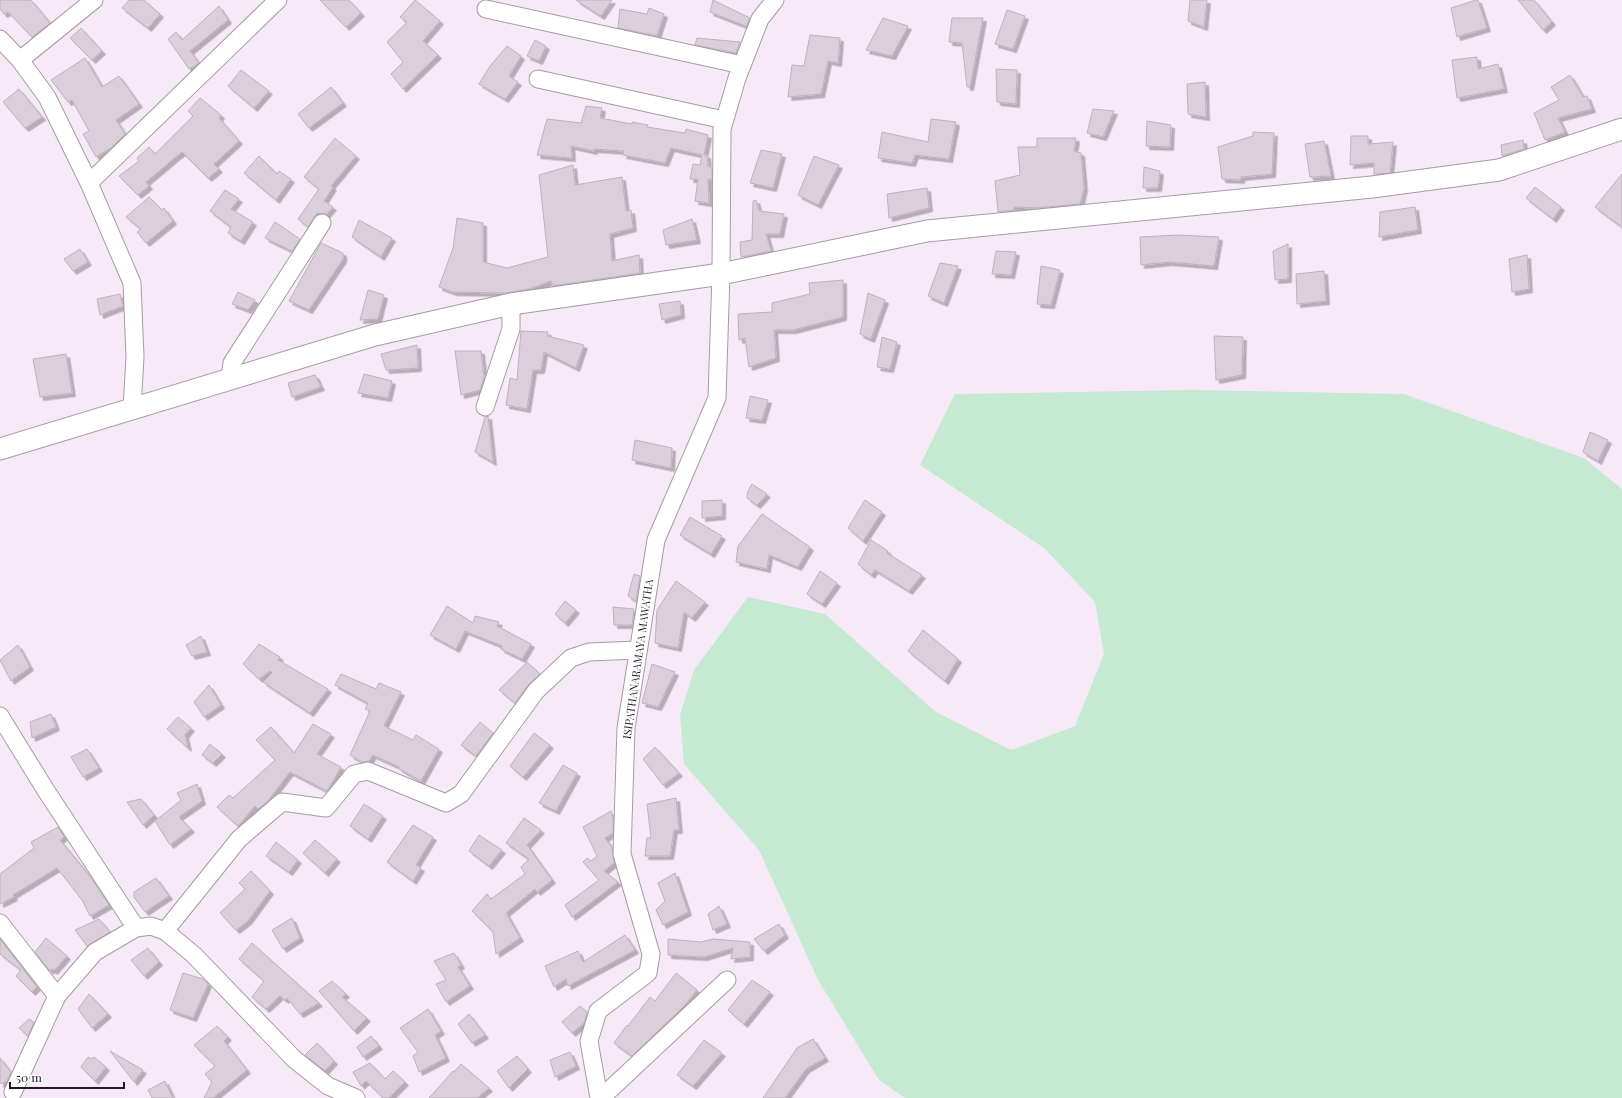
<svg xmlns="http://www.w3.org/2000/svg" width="1622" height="1098" viewBox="0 0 1622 1098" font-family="'Playfair Display',serif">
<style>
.green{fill:#c5ead1}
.building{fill:#ddcedc;stroke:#c0b1bf;filter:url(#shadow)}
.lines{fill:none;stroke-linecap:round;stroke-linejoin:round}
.minor-casing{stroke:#a89aa8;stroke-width:19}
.tertiary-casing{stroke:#a89aa8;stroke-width:23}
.minor{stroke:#fff;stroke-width:17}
.tertiary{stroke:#fff;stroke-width:21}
.labels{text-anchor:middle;stroke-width:3;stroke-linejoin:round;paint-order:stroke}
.street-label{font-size:11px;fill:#1f1a1f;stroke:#fff}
</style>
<defs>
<filter id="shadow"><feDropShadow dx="3.5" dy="3.5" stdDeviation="0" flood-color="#0004"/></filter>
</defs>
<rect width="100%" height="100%" fill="#f8e9f8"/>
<!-- green -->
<path class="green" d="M 1192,390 L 1404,394 L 1584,458 L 1622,489 L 1622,1098 L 905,1098 L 879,1080 L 818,980 L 759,850 L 684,764 L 680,715 L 694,670 L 748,597 L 825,614 L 936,712 L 1011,750 L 1075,726 L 1104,654 L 1095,602 L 1044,548 L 920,465 L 955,394 Z"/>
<!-- building -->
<g class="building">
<path d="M 0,0 L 31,0 L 50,23 L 32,37 L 8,12 L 4,14 L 0,9 Z"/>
<path d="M 129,0 L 144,0 L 160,14 L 148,28 L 122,8 Z"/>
<path d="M 320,0 L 349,0 L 361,13 L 346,27 Z"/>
<path d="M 415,0 L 440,21 L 423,41 L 438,55 L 403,89 L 391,74 L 403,62 L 387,42 L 407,22 L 400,17 Z"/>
<path d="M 576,0 L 612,0 L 601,16 Z"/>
<path d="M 713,0 L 750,18 L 746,26 L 710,12 Z"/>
<path d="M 1190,0 L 1207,0 L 1204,27 L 1188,21 Z"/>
<path d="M 1476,0 L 1478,0 L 1487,28 L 1457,37 L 1451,8 Z"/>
<path d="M 1518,0 L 1534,0 L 1552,22 L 1543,30 Z"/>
<path d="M 219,6 L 228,20 L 190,51 L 199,63 L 189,69 L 168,39 L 176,32 L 182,40 Z"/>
<path d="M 649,8 L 664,14 L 657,36 L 618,28 L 620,9 L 647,14 Z"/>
<path d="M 1007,10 L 1025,16 L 1013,49 L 995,44 Z"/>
<path d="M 883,18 L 908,26 L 892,56 L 866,50 Z"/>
<path d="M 952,18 L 983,18 L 970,87 L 967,87 L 962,43 L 949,42 Z"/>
<path d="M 81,28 L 102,51 L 92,60 L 70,38 Z"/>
<path d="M 810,35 L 840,38 L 838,63 L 828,61 L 821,94 L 788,97 L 792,65 L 804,66 Z"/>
<path d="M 697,38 L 740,42 L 736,53 L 695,45 Z"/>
<path d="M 535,40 L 546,46 L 539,61 L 527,56 Z"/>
<path d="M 507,46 L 521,56 L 509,76 L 518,82 L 505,99 L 479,84 L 490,66 Z"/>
<path d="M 1477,57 L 1478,69 L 1498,64 L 1504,89 L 1457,98 L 1452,60 Z"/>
<path d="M 85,58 L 102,87 L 119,76 L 139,104 L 116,120 L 125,134 L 112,147 L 96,157 L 83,134 L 89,131 L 72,100 L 68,102 L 51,80 Z"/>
<path d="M 996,69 L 1017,70 L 1016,104 L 997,102 Z"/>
<path d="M 241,70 L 269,91 L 254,108 L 228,86 Z"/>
<path d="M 1570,75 L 1583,97 L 1587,96 L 1592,109 L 1558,118 L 1565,132 L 1545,140 L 1534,113 L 1559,100 L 1551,87 Z"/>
<path d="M 1205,82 L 1206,117 L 1188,114 L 1187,84 Z"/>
<path d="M 331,87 L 343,103 L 309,128 L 298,114 Z"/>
<path d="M 19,89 L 42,117 L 25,128 L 3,102 Z"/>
<path d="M 200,98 L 221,115 L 219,118 L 239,141 L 214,164 L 219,169 L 208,178 L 182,152 L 146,182 L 149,186 L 138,195 L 119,176 L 139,161 L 137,158 L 149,147 L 155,154 L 193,116 L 188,111 Z"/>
<path d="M 586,106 L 602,108 L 600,118 L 632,124 L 632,122 L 648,125 L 647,127 L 685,133 L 686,129 L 708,135 L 704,155 L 707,155 L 708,167 L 712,167 L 712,180 L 708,179 L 709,203 L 695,201 L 698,179 L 690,179 L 693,164 L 700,165 L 702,155 L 671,148 L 665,163 L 623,155 L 624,151 L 594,149 L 594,151 L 571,146 L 572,158 L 537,155 L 547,119 L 581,123 Z"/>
<path d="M 1093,109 L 1114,111 L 1103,137 L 1087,133 Z"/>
<path d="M 931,119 L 956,122 L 949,159 L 915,155 L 912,163 L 878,158 L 882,132 L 928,142 Z"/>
<path d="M 1147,121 L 1171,125 L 1170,147 L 1146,146 Z"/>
<path d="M 1253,132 L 1274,133 L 1272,174 L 1241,177 L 1241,180 L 1222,179 L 1218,147 L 1253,136 Z"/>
<path d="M 1351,136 L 1368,136 L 1368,144 L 1393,142 L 1390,173 L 1374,174 L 1374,163 L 1350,165 Z"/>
<path d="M 335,138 L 356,156 L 331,186 L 333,187 L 324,201 L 333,207 L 327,214 L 317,213 L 308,227 L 298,219 L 319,189 L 304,177 Z"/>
<path d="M 1037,138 L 1076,138 L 1074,151 L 1081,153 L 1084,188 L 1080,204 L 1035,208 L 1014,207 L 1014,210 L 998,212 L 995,181 L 1020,175 L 1018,147 L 1037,147 Z"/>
<path d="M 1523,140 L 1524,149 L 1502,156 L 1501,145 Z"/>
<path d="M 1324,141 L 1331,176 L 1310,177 L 1305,144 Z"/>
<path d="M 761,150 L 782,154 L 773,188 L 750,183 Z"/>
<path d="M 259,156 L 277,174 L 279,171 L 291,179 L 276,200 L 244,173 Z"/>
<path d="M 814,156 L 839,165 L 818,205 L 798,195 Z"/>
<path d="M 573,165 L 575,185 L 622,177 L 626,211 L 631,210 L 633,228 L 610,234 L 612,261 L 639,255 L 640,273 L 559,285 L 552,285 L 551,281 L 529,289 L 505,293 L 453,292 L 439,287 L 453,248 L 457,218 L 483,223 L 483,262 L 507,268 L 548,257 L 539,175 Z"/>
<path d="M 1144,167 L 1160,171 L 1158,188 L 1143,188 Z"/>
<path d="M 1622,174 L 1622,227 L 1595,207 Z"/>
<path d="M 1535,187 L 1561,207 L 1553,219 L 1526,198 Z"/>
<path d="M 927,188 L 929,208 L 889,218 L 887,194 Z"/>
<path d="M 225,190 L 239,199 L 231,209 L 253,222 L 241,241 L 228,233 L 231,227 L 210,211 Z"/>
<path d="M 149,197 L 162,210 L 164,208 L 173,221 L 146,243 L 137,232 L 141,229 L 126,217 Z"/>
<path d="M 756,200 L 759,211 L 784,214 L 780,234 L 766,234 L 771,251 L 741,257 L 740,242 L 752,240 L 753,201 Z"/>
<path d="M 1415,207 L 1418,230 L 1379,237 L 1380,212 Z"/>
<path d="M 692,219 L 697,240 L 666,245 L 663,230 Z"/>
<path d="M 359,220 L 392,238 L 381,257 L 352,237 Z"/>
<path d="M 275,222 L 300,239 L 292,251 L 265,238 Z"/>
<path d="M 1178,235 L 1219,237 L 1214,266 L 1169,262 L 1141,265 L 1140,237 Z"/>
<path d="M 321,243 L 343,253 L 343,259 L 309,310 L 289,301 Z"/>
<path d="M 1288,244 L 1288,279 L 1275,280 L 1273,251 Z"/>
<path d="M 80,249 L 88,262 L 73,271 L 64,259 Z"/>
<path d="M 996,251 L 1016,252 L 1011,275 L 992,274 Z"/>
<path d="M 1527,255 L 1529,289 L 1512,292 L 1509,259 Z"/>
<path d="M 940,263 L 958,266 L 944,303 L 928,296 Z"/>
<path d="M 1041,266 L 1060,270 L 1051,305 L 1037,304 Z"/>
<path d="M 1324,271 L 1326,301 L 1297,304 L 1296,274 Z"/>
<path d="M 843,280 L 843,317 L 793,330 L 774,330 L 776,358 L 749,367 L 745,338 L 739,340 L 738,314 L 772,312 L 772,303 L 810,294 L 809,283 Z"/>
<path d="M 368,290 L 384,295 L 378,319 L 360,320 Z"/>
<path d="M 238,292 L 255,300 L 248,310 L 232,304 Z"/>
<path d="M 868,293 L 885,300 L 871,339 L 860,334 Z"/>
<path d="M 120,294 L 123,306 L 100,315 L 97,299 Z"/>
<path d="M 680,301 L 681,315 L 662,320 L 659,304 Z"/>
<path d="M 521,331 L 548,332 L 547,336 L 584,345 L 576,368 L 544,352 L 541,370 L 533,370 L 527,409 L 506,405 L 510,378 L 517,380 Z"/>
<path d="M 1214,336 L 1243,337 L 1242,375 L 1216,380 Z"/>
<path d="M 882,337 L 897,342 L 890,369 L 877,367 Z"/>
<path d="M 417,345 L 418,368 L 386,370 L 381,354 Z"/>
<path d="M 455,351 L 481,351 L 484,378 L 480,390 L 461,395 Z"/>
<path d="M 66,354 L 72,393 L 40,397 L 33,359 Z"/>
<path d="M 364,374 L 392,381 L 388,398 L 358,393 Z"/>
<path d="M 315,375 L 321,387 L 292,397 L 288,383 Z"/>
<path d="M 750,396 L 768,400 L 762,420 L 746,418 Z"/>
<path d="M 488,416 L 493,462 L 475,452 L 485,417 Z"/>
<path d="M 1590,432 L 1608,440 L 1598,461 L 1583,452 Z"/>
<path d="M 635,440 L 672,448 L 671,468 L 632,460 Z"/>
<path d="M 752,484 L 767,494 L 757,505 L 747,498 L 748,491 Z"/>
<path d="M 722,500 L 722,516 L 702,518 L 702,501 Z"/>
<path d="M 865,500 L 882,512 L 863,541 L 848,528 Z"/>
<path d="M 762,514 L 810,547 L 798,567 L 769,555 L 767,569 L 736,562 L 738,546 Z"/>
<path d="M 690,517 L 722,536 L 711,554 L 680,535 Z"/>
<path d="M 871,540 L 888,551 L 887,553 L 922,575 L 909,591 L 875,570 L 871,575 L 858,564 Z"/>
<path d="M 820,571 L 837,583 L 822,604 L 807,594 Z"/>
<path d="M 634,574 L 640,576 L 636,601 L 628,596 Z"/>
<path d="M 676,581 L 705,602 L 692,618 L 684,612 L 678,648 L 655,643 L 657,610 Z"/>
<path d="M 565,601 L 576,610 L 565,623 L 555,614 Z"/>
<path d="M 447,606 L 473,623 L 475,616 L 499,622 L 497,626 L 531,644 L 522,659 L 501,649 L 502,646 L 465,631 L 456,649 L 430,635 Z"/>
<path d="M 613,607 L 634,609 L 632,625 L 614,625 Z"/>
<path d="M 923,630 L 958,659 L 945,681 L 908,651 Z"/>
<path d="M 201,636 L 207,652 L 192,656 L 186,645 Z"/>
<path d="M 259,644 L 280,657 L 278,660 L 328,689 L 310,713 L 263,682 L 272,673 L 270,671 L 259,679 L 243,664 Z"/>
<path d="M 18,645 L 30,667 L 11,681 L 0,660 Z"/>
<path d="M 527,662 L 540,674 L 528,685 L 515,703 L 499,690 Z"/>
<path d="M 652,664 L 675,672 L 658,707 L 642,703 Z"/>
<path d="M 341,674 L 376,689 L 379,683 L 401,692 L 384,726 L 413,740 L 416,735 L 439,749 L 421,781 L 398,768 L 399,767 L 373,755 L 369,761 L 362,762 L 350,755 L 370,711 L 365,709 L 368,703 L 335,685 Z"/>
<path d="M 209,685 L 221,705 L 204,717 L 194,702 Z"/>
<path d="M 51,714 L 56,727 L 32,738 L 30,722 Z"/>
<path d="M 178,717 L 191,728 L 185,735 L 188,748 L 167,729 Z"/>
<path d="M 480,722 L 493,733 L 476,756 L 461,745 Z"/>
<path d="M 313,724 L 331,734 L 317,754 L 341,767 L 327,791 L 290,772 L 267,802 L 258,809 L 255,806 L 238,826 L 217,807 L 229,795 L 233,798 L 275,760 L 256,740 L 271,727 L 294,753 Z"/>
<path d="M 534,733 L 550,745 L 523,777 L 510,766 Z"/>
<path d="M 210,744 L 222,754 L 213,763 L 202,755 Z"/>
<path d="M 655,747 L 679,773 L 663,785 L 643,759 Z"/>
<path d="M 87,749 L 99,768 L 83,777 L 71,757 Z"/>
<path d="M 563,765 L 577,773 L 556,811 L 539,803 Z"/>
<path d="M 197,784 L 202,801 L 179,817 L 191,829 L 170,845 L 155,821 L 181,800 L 177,793 Z"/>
<path d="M 676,798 L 679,830 L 674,830 L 670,856 L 645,856 L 647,838 L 651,838 L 647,804 Z"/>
<path d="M 141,799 L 154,815 L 143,825 L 127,802 Z"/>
<path d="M 364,804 L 383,816 L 368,839 L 350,826 Z"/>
<path d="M 611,811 L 613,817 L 613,833 L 605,838 L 612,848 L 614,863 L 604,871 L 618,882 L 572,917 L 565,905 L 599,880 L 583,862 L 587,858 L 591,861 L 597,856 L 583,827 Z"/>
<path d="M 524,818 L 541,830 L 527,845 L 552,880 L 537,892 L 535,889 L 506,913 L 520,938 L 496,954 L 493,932 L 472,911 L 487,894 L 491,899 L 525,874 L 521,867 L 529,859 L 506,843 Z"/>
<path d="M 413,825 L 433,837 L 416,865 L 421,868 L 413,881 L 387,862 Z"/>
<path d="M 58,827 L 64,837 L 60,840 L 92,879 L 109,905 L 90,916 L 82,900 L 57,868 L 13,895 L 14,897 L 0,904 L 0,874 L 34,848 L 31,842 Z"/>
<path d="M 479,835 L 502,850 L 489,866 L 469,851 Z"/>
<path d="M 315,840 L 337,859 L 325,873 L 303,853 Z"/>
<path d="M 276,842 L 298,860 L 289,872 L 266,856 Z"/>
<path d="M 251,871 L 270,891 L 248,921 L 236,930 L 220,913 L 245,889 L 239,883 Z"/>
<path d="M 675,873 L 688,912 L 663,925 L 656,910 L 665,901 L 658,883 Z"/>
<path d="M 156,878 L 169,896 L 145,912 L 134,897 L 134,892 Z"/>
<path d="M 719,906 L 727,924 L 713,930 L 708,914 Z"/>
<path d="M 292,918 L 300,938 L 283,949 L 272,930 Z"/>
<path d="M 99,919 L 110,932 L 87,946 L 75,930 Z"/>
<path d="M 779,924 L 785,935 L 764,951 L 754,939 Z"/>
<path d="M 625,935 L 635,950 L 568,986 L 566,979 L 554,987 L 545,966 L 578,951 L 583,962 Z"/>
<path d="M 46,938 L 67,956 L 54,971 L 52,969 L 50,971 L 35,952 Z"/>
<path d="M 0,939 L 37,987 L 32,992 L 16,976 L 21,970 L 0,954 Z"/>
<path d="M 668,939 L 701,942 L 713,939 L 750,942 L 750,957 L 731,959 L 733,948 L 704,957 L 668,955 Z"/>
<path d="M 252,943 L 319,1003 L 300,1014 L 287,998 L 285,1000 L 280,996 L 266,1009 L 252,997 L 264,981 L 239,959 Z"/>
<path d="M 148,948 L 159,962 L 144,976 L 131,960 Z"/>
<path d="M 454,953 L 461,965 L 458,967 L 470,986 L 446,1002 L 436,984 L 446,980 L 434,961 Z"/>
<path d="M 183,973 L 203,979 L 208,984 L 193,1018 L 170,1010 Z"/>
<path d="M 676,973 L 697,990 L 684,1006 L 632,1056 L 614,1043 L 627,1025 L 628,1026 L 650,997 L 655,1001 Z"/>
<path d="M 752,980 L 770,992 L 744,1024 L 728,1010 Z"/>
<path d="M 332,981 L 346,994 L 342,997 L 367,1018 L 354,1031 L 319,991 Z"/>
<path d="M 89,994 L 108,1014 L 92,1028 L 78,1009 Z"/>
<path d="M 580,1006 L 587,1012 L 584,1023 L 572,1033 L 562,1022 Z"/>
<path d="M 428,1009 L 441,1031 L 435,1035 L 446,1058 L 419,1072 L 413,1056 L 418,1052 L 400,1028 Z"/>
<path d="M 469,1014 L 485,1035 L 472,1043 L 458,1024 Z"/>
<path d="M 29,1019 L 34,1022 L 28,1036 L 19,1028 Z"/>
<path d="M 217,1026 L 228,1037 L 224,1041 L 247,1070 L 213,1098 L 204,1098 L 212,1082 L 205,1074 L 215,1066 L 194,1045 Z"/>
<path d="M 371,1036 L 379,1046 L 363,1057 L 357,1047 Z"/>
<path d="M 813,1039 L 825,1058 L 806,1069 L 785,1098 L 763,1098 L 797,1048 Z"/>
<path d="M 704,1040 L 722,1053 L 693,1086 L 677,1075 Z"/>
<path d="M 317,1043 L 334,1061 L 325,1071 L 305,1055 Z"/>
<path d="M 110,1051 L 143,1070 L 134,1082 Z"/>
<path d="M 570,1052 L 576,1066 L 555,1077 L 550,1060 Z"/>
<path d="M 517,1056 L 528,1069 L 509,1088 L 497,1071 Z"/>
<path d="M 88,1057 L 92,1059 L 94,1057 L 106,1067 L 95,1081 L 81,1067 Z"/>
<path d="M 0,1058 L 11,1072 L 7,1081 L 0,1084 Z"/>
<path d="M 370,1063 L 385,1079 L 393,1071 L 405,1082 L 389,1098 L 383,1098 L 366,1081 L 361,1086 L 353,1072 Z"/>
<path d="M 461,1064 L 489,1088 L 477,1098 L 429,1098 L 453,1071 L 454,1072 Z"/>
<path d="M 165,1081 L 173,1098 L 152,1098 L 148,1090 Z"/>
</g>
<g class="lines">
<defs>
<g id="minor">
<path d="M 486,9 L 742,65"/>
<path d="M 0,39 L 20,60 L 47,97 L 89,183 L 132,283 L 135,357 L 132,409"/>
<path d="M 20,60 L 94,0"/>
<path d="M 538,79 L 724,120"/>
<path d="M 89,183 L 278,0"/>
<path d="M 230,379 L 232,363 L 322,223"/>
<path d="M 485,407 L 511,329 L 511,304"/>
<path d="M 0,716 L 45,789 L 136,928"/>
<path d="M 0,923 L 57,996"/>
<path d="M 165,931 L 239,839 L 282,802 L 326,808 L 354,774 L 368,771 L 446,803 L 461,794 L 536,691 L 571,658 L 589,652 L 638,650"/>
<path d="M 13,1092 L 57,996 L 95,952 L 136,928 L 151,926 L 165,931 L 194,955 L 294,1059 L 328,1086 L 356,1098"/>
<path d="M 599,1098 L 589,1041 L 598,1011 L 648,973 L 651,954 L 622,854 L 626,728 L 656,540 L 717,398 L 721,274 L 722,129 L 737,78 L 760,19 L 775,0"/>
<path d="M 601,1098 L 727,980"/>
</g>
<path id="tertiary" d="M 0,449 L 375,335 L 511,304 L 721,274 L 927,231 L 1372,187 L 1499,170 L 1622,129"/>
</defs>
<!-- minor casing -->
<use href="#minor" class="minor-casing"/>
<!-- tertiary casing -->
<use href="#tertiary" class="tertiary-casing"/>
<!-- minor -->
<use href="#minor" class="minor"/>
<!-- tertiary -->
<use href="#tertiary" class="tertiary"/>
</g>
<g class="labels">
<!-- street labels -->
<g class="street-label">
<text transform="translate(638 659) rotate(-82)" y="4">ISIPATHANARAMAYA MAWATHA</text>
</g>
</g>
<!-- scale -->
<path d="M10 1082v6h114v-6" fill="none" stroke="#1f1a1f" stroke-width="2"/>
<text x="16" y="1082" font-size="12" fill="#1f1a1f" stroke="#ffffff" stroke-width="3" paint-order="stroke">50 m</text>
</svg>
